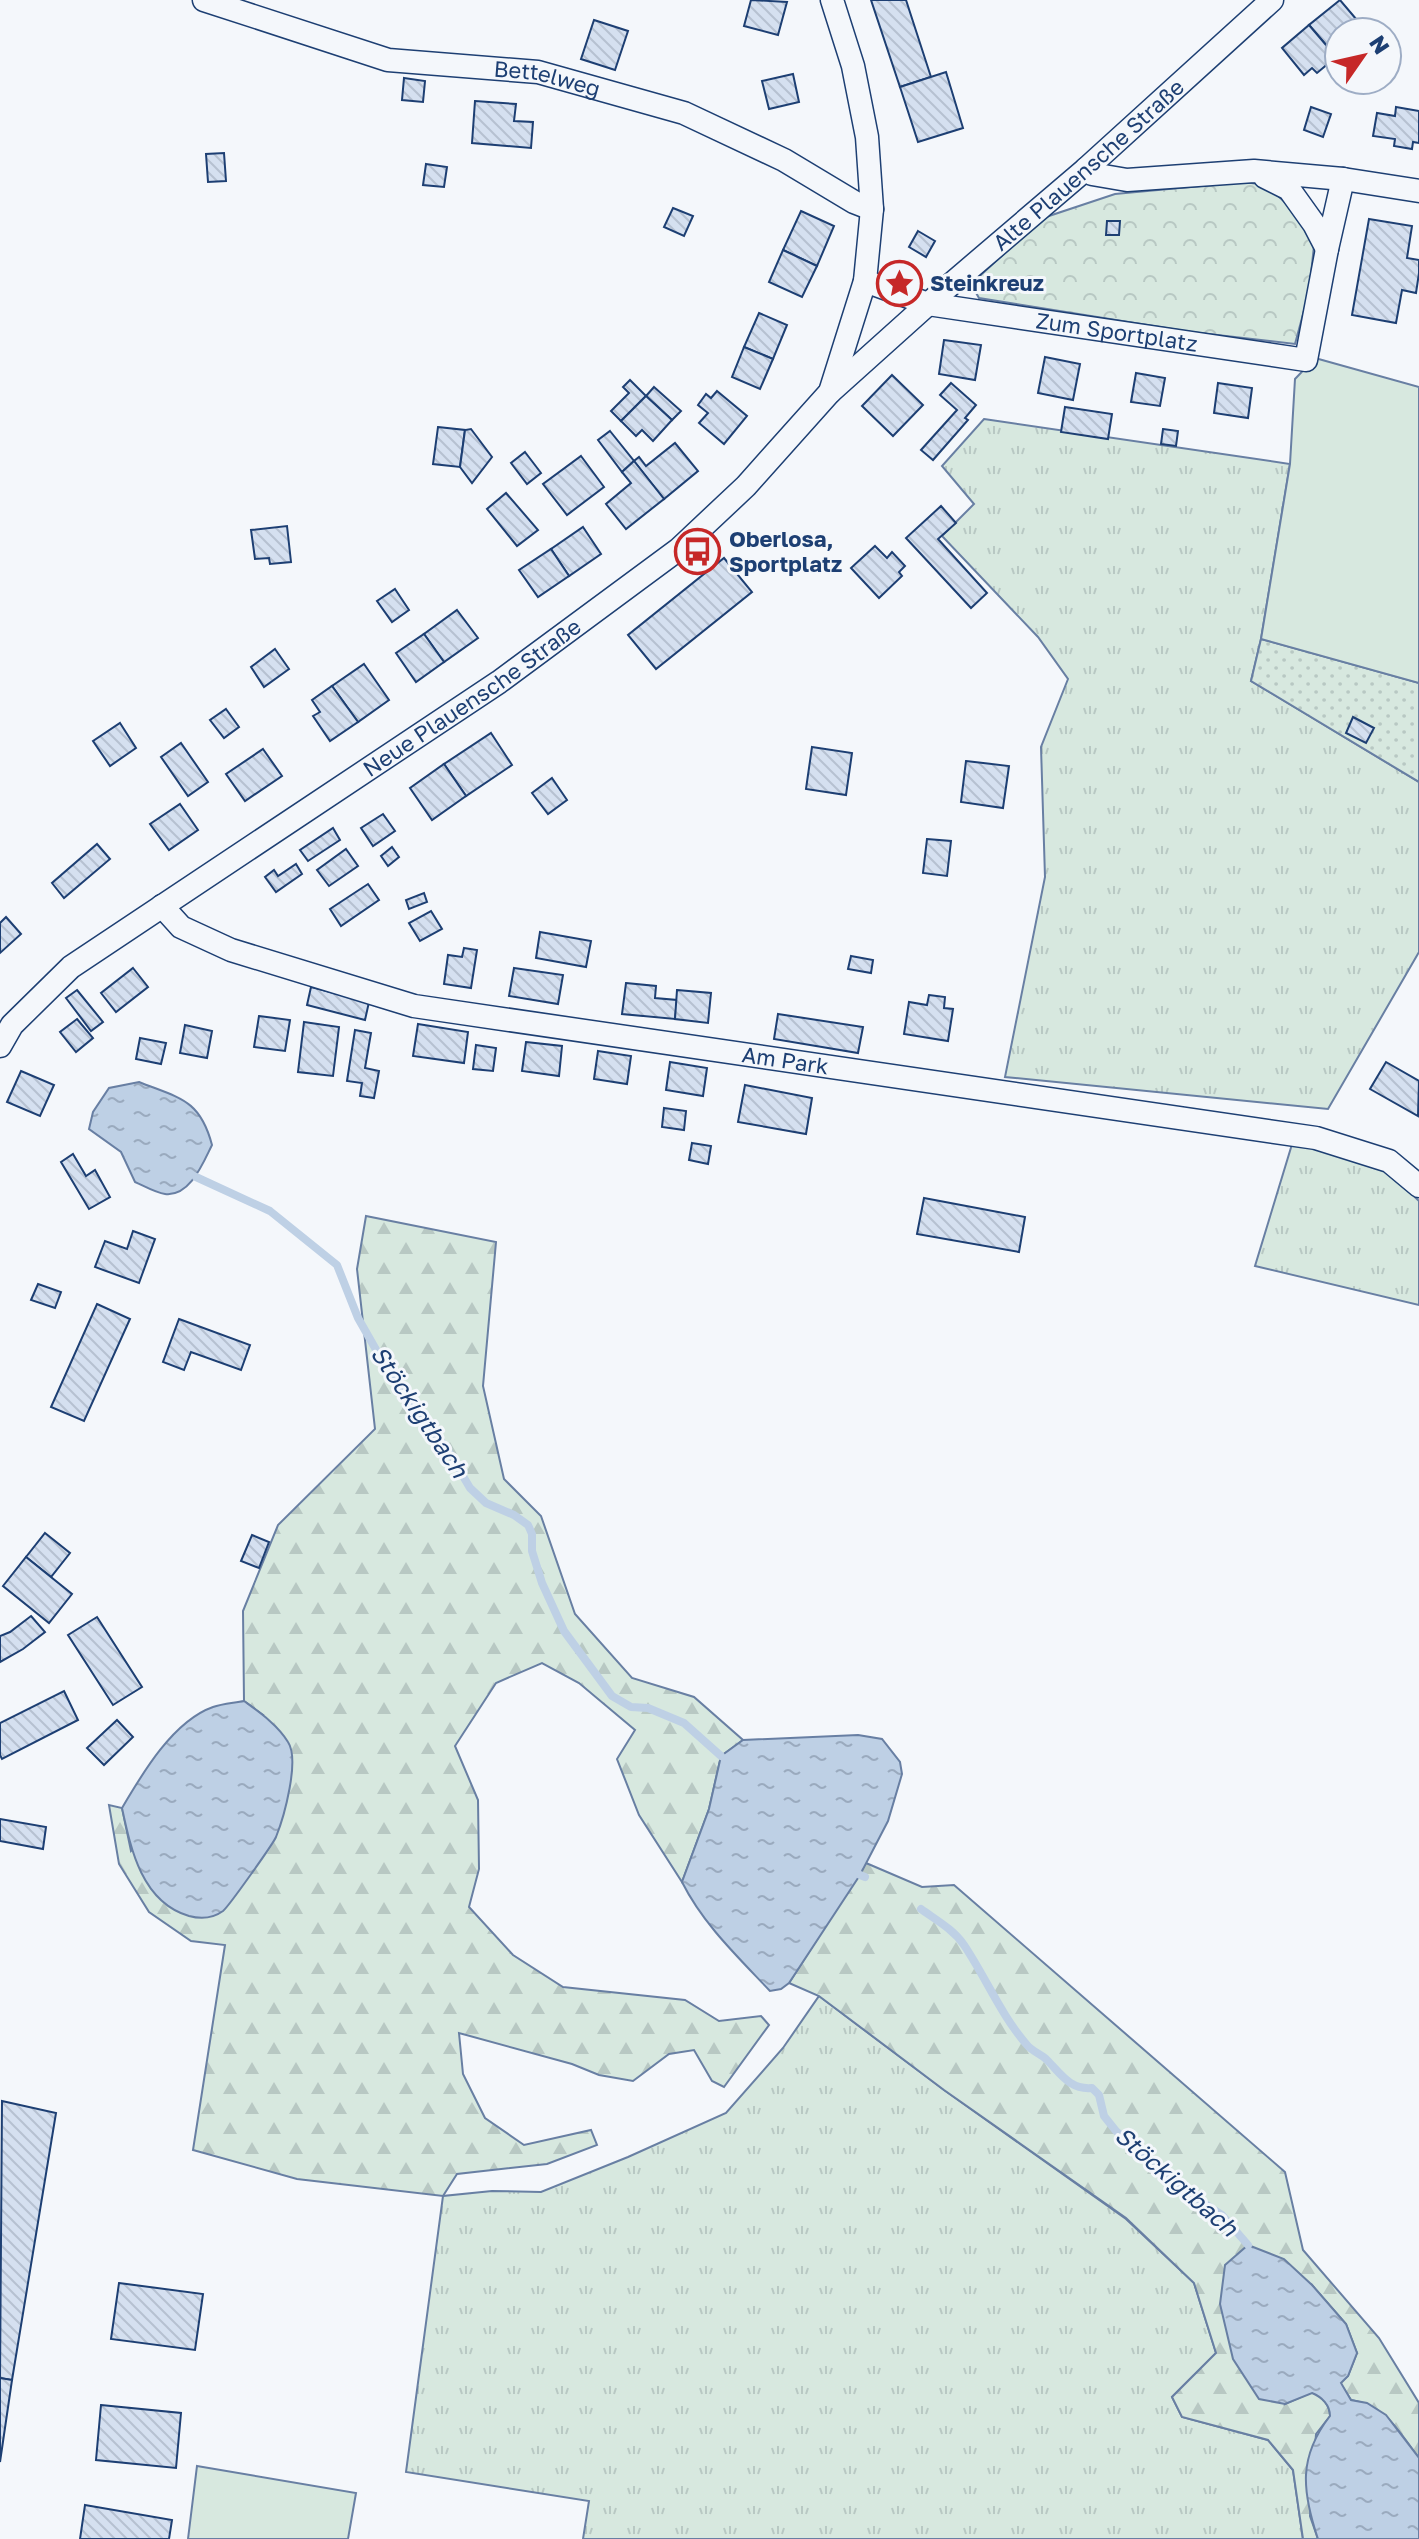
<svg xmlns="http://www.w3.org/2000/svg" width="1419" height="2539" viewBox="0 0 1419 2539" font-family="'Golos Text',sans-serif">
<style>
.grass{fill:url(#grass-tufts);stroke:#687fa3;stroke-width:2}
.forest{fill:url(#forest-firs);stroke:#687fa3;stroke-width:2}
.park{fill:url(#park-crowns);stroke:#687fa3;stroke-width:2}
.garden{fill:url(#garden-dots);stroke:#687fa3;stroke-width:2}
.pitch{fill:#d7e8df;stroke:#687fa3;stroke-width:2}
.water{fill:url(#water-ripples);stroke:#687fa3;stroke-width:2}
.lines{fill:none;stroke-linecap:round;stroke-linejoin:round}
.stream{stroke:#bed0e5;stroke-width:8}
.building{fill:url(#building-back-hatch);stroke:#1d3f73;stroke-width:2}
.minor-casing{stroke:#1d3f73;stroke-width:25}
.minor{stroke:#f4f7fb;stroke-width:22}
.labels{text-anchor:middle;stroke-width:6;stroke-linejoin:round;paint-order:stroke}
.street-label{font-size:22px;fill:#1d3f73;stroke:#f4f7fb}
.poi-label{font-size:22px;font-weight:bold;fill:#1d3f73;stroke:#f4f7fb;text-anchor:start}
.water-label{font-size:24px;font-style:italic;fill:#1d3f73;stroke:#f4f7fb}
</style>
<defs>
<pattern id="grass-tufts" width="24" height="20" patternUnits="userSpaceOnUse" patternTransform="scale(2)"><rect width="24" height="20" fill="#d7e8df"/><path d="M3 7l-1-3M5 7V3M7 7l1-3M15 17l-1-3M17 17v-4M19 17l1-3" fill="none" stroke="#b8c8c3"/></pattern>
<pattern id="forest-firs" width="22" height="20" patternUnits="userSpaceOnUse" patternTransform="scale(2)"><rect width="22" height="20" fill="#d7e8df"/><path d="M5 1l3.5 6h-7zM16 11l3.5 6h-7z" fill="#b8c8c3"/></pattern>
<pattern id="park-crowns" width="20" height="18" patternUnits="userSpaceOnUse" patternTransform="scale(2)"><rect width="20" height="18" fill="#d7e8df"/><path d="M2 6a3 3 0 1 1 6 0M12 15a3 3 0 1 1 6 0" fill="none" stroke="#b8c8c3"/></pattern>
<pattern id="garden-dots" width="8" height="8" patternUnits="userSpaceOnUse" patternTransform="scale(2)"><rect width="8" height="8" fill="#d7e8df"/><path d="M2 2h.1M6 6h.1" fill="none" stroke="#b8c8c3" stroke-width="1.8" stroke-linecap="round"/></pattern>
<pattern id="water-ripples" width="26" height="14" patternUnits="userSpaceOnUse" patternTransform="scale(2)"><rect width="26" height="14" fill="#bed0e5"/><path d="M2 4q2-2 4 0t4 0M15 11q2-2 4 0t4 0" fill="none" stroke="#9aaabe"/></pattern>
<pattern id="building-back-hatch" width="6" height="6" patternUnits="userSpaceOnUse" patternTransform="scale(2)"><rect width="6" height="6" fill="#d5e0f0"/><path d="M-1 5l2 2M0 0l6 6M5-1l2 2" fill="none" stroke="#b6c1d1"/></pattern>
</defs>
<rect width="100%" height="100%" fill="#f4f7fb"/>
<!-- grass -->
<g class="grass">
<path d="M 984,419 L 1290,464 L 1261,639 L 1251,681 L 1419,782 L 1419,952 L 1328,1109 L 1005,1077 L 1045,877 L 1041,747 L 1068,679 L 1038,637 L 942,536 L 974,504 L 942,466 Z"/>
<path d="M 1293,1141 L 1382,1166 L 1419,1201 L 1419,1305 L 1255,1266 Z"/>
<path d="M 819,1996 L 944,2090 L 1126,2219 L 1194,2283 L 1216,2353 L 1172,2397 L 1182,2417 L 1268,2440 L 1293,2470 L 1303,2539 L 583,2539 L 589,2501 L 406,2472 L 443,2196 L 492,2191 L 541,2192 L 628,2157 L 726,2113 L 783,2048 Z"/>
</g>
<!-- forest -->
<g class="forest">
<path d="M 366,1216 L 496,1242 L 483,1386 L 504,1479 L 541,1516 L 575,1614 L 632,1678 L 694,1697 L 743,1740 L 721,1756 L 709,1809 L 682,1882 L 639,1815 L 617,1759 L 635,1730 L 579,1683 L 542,1663 L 496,1683 L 455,1746 L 478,1800 L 479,1869 L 469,1907 L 513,1955 L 563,1987 L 685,2000 L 719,2021 L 761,2016 L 769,2025 L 724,2087 L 712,2081 L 694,2050 L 669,2054 L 633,2081 L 599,2075 L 572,2064 L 459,2033 L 463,2074 L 485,2118 L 524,2145 L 591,2130 L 597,2145 L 547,2164 L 457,2174 L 443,2196 L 297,2179 L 193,2150 L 225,1945 L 191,1941 L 149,1912 L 119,1864 L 109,1805 L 122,1808 L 131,1851 L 263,1715 L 244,1701 L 243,1611 L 278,1525 L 375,1429 L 357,1269 Z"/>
<path d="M 866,1863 L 922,1887 L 954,1885 L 1285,2172 L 1303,2250 L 1379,2338 L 1419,2403 L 1419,2458 C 1398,2431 1387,2406 1351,2400 L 1340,2383 L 1348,2376 L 1357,2353 L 1346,2324 L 1312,2285 L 1285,2404 L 1312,2392 C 1322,2397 1330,2405 1330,2416 L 1316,2434 L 1310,2516 L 1318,2539 L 1303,2539 L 1293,2470 L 1268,2440 L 1182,2417 L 1172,2397 L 1216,2353 L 1194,2283 L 1126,2218 L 944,2090 L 819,1996 L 789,1983 Z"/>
</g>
<!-- park -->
<path class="park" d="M 1244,182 L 1266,185 L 1300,216 L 1314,246 L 1309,292 L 1295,344 L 1191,332 L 979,298 L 971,284 L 1043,218 L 1115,194 Z"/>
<!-- garden -->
<path class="garden" d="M 1261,639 L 1419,683 L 1419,782 L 1251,681 Z"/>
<!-- pitch -->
<g class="pitch">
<path d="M 1315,358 L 1419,387 L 1419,683 L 1261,639 L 1290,464 L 1295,379 Z"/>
<path d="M 197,2466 L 356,2493 L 348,2539 L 188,2539 Z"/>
</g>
<!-- water -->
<g class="water">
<path d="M 139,1082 C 179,1098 200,1099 212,1145 C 203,1163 190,1197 165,1194 C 156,1193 144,1186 135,1182 L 121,1152 L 89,1129 L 93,1112 L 109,1088 Z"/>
<path d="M 244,1701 C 259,1712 278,1725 288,1742 C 300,1760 284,1817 276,1837 C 273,1844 229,1906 223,1911 C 212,1919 200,1919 189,1916 C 142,1902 131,1850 122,1808 C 142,1774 173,1721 213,1707 C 222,1704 234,1703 244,1701 Z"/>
<path d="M 858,1735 L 882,1739 L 900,1762 L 902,1774 L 888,1821 L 860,1875 L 789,1983 L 781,1989 L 770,1991 C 738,1957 703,1924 682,1882 L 709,1809 L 721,1756 L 743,1740 Z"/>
<path d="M 1248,2245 L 1284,2259 L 1312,2285 L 1346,2324 L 1357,2353 L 1348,2376 L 1341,2383 L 1351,2400 L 1367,2403 L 1386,2415 L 1419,2458 L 1419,2539 L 1318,2539 C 1302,2491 1298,2457 1330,2416 C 1330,2405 1322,2397 1312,2393 L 1285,2404 L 1259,2399 L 1233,2359 L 1220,2304 L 1225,2265 Z"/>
</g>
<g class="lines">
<!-- stream -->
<g class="stream">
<path d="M 196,1177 L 270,1211 L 337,1265 L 358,1318 L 391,1376 L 447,1449 L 470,1488 L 486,1503 L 514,1515 L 528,1525 L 532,1534 L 532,1551 L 542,1583 L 564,1631 L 612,1696 L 631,1707 L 648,1708 L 684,1723 L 721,1756"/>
<path d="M 860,1875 L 865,1877"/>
<path d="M 921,1909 C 936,1920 953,1929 964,1945 C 986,1978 1001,2015 1027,2045 C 1033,2052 1041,2054 1047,2060 C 1061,2074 1070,2090 1092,2088 L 1099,2095 L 1104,2116 L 1116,2131 L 1144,2155 L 1162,2167 L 1172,2182 L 1222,2215 L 1248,2245"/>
</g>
</g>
<!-- building -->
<g class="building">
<path d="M 751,0 L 787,2 L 778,35 L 744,26 Z"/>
<path d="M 871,0 L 906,0 L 931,77 L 900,87 Z"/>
<path d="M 1340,0 L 1362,26 L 1355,32 L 1339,32 L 1339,51 L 1337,48 L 1332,52 L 1309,25 Z"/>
<path d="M 594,20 L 628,31 L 615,70 L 581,59 Z"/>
<path d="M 1309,25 L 1332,52 L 1326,57 L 1330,62 L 1317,73 L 1312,68 L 1304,75 L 1282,48 Z"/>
<path d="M 946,72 L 963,128 L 918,142 L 900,87 Z"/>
<path d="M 793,74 L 799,102 L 769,109 L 762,81 Z"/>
<path d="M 404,78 L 425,81 L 423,102 L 402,100 Z"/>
<path d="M 475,101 L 516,104 L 514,121 L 533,122 L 531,148 L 472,143 Z"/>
<path d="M 1311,107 L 1331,114 L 1323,137 L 1304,130 Z"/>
<path d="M 1396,107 L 1419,111 L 1419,143 L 1413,142 L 1412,149 L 1394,146 L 1395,139 L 1373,136 L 1377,113 L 1395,116 Z"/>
<path d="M 224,153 L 226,181 L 208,182 L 206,154 Z"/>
<path d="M 426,164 L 447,167 L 444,187 L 423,185 Z"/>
<path d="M 673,208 L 693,216 L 684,236 L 664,227 Z"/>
<path d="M 801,211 L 834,226 L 817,266 L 783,250 Z"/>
<path d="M 1369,219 L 1412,226 L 1407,258 L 1419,260 L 1419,273 L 1416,293 L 1402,290 L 1396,323 L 1352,315 Z"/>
<path d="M 1107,221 L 1120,221 L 1119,235 L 1106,235 Z"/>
<path d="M 918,231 L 935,241 L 926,257 L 909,247 Z"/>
<path d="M 783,250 L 817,266 L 802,297 L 769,282 Z"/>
<path d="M 759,313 L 787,325 L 773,359 L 744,347 Z"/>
<path d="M 944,340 L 981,345 L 975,380 L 939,374 Z"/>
<path d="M 744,347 L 773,359 L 760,389 L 732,377 Z"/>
<path d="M 1045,357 L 1080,364 L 1073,400 L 1038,393 Z"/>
<path d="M 1136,373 L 1165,378 L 1160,406 L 1131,402 Z"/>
<path d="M 892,375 L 923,405 L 893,436 L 862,406 Z"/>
<path d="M 630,380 L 646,396 L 621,421 L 611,411 L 629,393 L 623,387 Z"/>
<path d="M 951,383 L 976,405 L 965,418 L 968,420 L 933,460 L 921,450 L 957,410 L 940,395 Z"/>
<path d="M 1218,383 L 1252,388 L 1248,418 L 1214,413 Z"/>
<path d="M 654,387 L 681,411 L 672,420 L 646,396 Z"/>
<path d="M 717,391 L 747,416 L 724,444 L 699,423 L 708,413 L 698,405 L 706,394 L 711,398 Z"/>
<path d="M 646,396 L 672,420 L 653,441 L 642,430 L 636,436 L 621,421 Z"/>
<path d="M 1065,407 L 1112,414 L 1108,439 L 1061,432 Z"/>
<path d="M 438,427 L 465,430 L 460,467 L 433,464 Z"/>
<path d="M 471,429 L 492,457 L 472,483 L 460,467 L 465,430 Z"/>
<path d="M 1163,429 L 1178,431 L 1176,446 L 1161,444 Z"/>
<path d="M 610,431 L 634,461 L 622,472 L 598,440 Z"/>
<path d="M 675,443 L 698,471 L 664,499 L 634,461 L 639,457 L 646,466 Z"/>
<path d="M 525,452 L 541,473 L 527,484 L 511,463 Z"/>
<path d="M 581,456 L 604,487 L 567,515 L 543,484 Z"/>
<path d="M 634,461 L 664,499 L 626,529 L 606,504 L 631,483 L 622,472 Z"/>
<path d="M 506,493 L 538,530 L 517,546 L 487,509 Z"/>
<path d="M 941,506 L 956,523 L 938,539 L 987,593 L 971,608 L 906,538 Z"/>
<path d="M 287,526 L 291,562 L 270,564 L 269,558 L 255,559 L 251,530 Z"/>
<path d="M 583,527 L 601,554 L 569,576 L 551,549 Z"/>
<path d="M 875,546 L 887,558 L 892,552 L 905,566 L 899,572 L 902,576 L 879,598 L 851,568 Z"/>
<path d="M 551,549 L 569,576 L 538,597 L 519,570 Z"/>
<path d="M 724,558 L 752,592 L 656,669 L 628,635 Z"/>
<path d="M 395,589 L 409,610 L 392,622 L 377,601 Z"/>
<path d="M 457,610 L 478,638 L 444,662 L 424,634 Z"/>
<path d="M 424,634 L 444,662 L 416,682 L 396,653 Z"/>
<path d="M 275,649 L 289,669 L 264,687 L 251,667 Z"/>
<path d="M 364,664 L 389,700 L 358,722 L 332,686 Z"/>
<path d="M 332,686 L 358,722 L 330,741 L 313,716 L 320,712 L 312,700 Z"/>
<path d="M 226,709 L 239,727 L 224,738 L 210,720 Z"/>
<path d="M 1353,717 L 1374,728 L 1366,743 L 1346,733 Z"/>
<path d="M 120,723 L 136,748 L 110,766 L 93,741 Z"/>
<path d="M 491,733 L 512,765 L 466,796 L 444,764 Z"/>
<path d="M 181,743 L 208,782 L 188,796 L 161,757 Z"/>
<path d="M 812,747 L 852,753 L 846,795 L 806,789 Z"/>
<path d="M 263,749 L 282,776 L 245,801 L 226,774 Z"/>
<path d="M 966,761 L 1009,766 L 1003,808 L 961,802 Z"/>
<path d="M 444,764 L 466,796 L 432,820 L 410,788 Z"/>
<path d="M 552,778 L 567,800 L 548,814 L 532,793 Z"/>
<path d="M 180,804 L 198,830 L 169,850 L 150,824 Z"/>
<path d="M 383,814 L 395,831 L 373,846 L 361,828 Z"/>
<path d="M 333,828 L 340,840 L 308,861 L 300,850 Z"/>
<path d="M 927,839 L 951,841 L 947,876 L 923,873 Z"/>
<path d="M 97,844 L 110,859 L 64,898 L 52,883 Z"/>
<path d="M 392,847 L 399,857 L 388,866 L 381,856 Z"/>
<path d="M 346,849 L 358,866 L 329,886 L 317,870 Z"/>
<path d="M 296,864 L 302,874 L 276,892 L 265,877 L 274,870 L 278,876 Z"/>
<path d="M 368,884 L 379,900 L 341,926 L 330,909 Z"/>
<path d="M 424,893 L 427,902 L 409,909 L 406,900 Z"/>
<path d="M 431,911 L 442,929 L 420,941 L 409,923 Z"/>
<path d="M 6,917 L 21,934 L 0,953 L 0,923 Z"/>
<path d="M 540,932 L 591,941 L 586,967 L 536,958 Z"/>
<path d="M 464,948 L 477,950 L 471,988 L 444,984 L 448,955 L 462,957 Z"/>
<path d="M 851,956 L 873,960 L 871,973 L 848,969 Z"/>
<path d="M 133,968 L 148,987 L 116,1012 L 101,993 Z"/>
<path d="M 514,968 L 563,975 L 558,1004 L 509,996 Z"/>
<path d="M 626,983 L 656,986 L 655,998 L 677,1000 L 675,1019 L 622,1014 Z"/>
<path d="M 311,987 L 369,1002 L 365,1020 L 307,1005 Z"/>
<path d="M 77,990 L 103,1022 L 91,1031 L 66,998 Z"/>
<path d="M 677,990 L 711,993 L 708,1023 L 675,1019 Z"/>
<path d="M 929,995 L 945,997 L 944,1008 L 953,1009 L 948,1041 L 904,1034 L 909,1002 L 927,1005 Z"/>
<path d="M 778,1014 L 863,1027 L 858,1053 L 774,1039 Z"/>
<path d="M 259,1016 L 290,1020 L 285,1051 L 254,1047 Z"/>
<path d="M 77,1019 L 93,1038 L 76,1052 L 60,1032 Z"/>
<path d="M 304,1022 L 339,1027 L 333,1076 L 298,1072 Z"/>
<path d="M 418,1024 L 468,1032 L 464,1063 L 413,1056 Z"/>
<path d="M 185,1025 L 212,1031 L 207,1058 L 180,1053 Z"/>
<path d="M 355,1030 L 371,1033 L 365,1068 L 379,1071 L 374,1098 L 360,1096 L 362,1083 L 347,1081 Z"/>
<path d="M 140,1038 L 166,1043 L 161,1064 L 136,1059 Z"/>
<path d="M 526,1042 L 562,1046 L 559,1076 L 522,1071 Z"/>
<path d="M 476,1045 L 496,1048 L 493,1071 L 473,1069 Z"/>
<path d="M 598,1051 L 631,1056 L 627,1084 L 594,1079 Z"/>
<path d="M 670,1062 L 707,1068 L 703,1096 L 666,1090 Z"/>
<path d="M 1386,1062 L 1419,1081 L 1418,1116 L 1370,1089 Z"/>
<path d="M 21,1071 L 54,1085 L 40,1116 L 7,1102 Z"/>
<path d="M 745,1085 L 812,1098 L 806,1134 L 738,1122 Z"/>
<path d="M 664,1108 L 686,1111 L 684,1130 L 662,1127 Z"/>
<path d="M 692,1143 L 711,1146 L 708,1164 L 689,1160 Z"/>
<path d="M 73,1154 L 86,1176 L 95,1170 L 110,1197 L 89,1209 L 61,1162 Z"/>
<path d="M 924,1198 L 1025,1217 L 1019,1252 L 917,1234 Z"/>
<path d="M 133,1231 L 155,1239 L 139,1283 L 95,1267 L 105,1241 L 127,1249 Z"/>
<path d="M 38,1284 L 61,1292 L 55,1308 L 31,1300 Z"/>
<path d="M 97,1304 L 130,1319 L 84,1421 L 51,1407 Z"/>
<path d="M 179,1319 L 250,1345 L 241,1370 L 191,1352 L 184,1370 L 163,1362 Z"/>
<path d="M 45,1533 L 70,1553 L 51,1577 L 26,1557 Z"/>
<path d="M 252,1535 L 269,1542 L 259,1568 L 241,1561 Z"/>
<path d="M 26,1557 L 72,1594 L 49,1623 L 3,1586 Z"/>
<path d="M 31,1616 L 45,1632 L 23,1649 L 0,1662 L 0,1636 L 10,1632 Z"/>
<path d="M 97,1617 L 142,1687 L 113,1705 L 68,1635 Z"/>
<path d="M 64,1691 L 78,1720 L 2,1759 L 0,1755 L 0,1723 Z"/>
<path d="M 117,1720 L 133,1737 L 104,1765 L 87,1748 Z"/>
<path d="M 0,1819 L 46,1827 L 43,1849 L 0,1841 Z"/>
<path d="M 2,2101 L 56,2113 L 12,2380 L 0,2378 Z"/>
<path d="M 119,2283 L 203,2294 L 195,2350 L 111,2339 Z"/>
<path d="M 0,2378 L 12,2380 L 0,2462 Z"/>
<path d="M 101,2405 L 181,2413 L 176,2468 L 96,2460 Z"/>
<path d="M 85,2505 L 172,2520 L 169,2539 L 80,2539 Z"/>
</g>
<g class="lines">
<defs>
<g id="minor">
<path id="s1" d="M 204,0 L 388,60 L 538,72 L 684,113 L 784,160 L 854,202 L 872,209"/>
<path d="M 1086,169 L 1092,174 L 1127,180 L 1254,171 L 1343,179 L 1419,191"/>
<path d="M 1265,177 L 1289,189 L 1314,224 L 1327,249"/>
<path id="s2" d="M 865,281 L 928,304 L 1306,360 L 1327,249 L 1343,179"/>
<path id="s3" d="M 830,392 L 928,304 L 1086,169 L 1272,0"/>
<path id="s4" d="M 162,906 L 181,927 L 231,950 L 414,1006 L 1316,1138 L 1389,1161 L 1419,1186"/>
<path id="s5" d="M 0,1046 L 12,1025 L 71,967 L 499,682 L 679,549 L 746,486 L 830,392 L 865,281 L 872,209 L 867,137 L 853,66 L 832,0"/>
</g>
</defs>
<!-- minor casing -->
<use href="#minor" class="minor-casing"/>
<!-- minor -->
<use href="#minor" class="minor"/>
</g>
<!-- icons -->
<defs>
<symbol id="sight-ring" viewBox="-11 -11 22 22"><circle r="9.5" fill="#f4f7fb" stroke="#c62828" stroke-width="1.5"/><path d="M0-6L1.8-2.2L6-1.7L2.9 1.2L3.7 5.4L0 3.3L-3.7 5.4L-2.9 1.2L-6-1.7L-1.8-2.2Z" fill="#c62828"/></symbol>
<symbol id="bus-ring" viewBox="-11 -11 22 22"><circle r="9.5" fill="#f4f7fb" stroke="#c62828" stroke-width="1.5"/><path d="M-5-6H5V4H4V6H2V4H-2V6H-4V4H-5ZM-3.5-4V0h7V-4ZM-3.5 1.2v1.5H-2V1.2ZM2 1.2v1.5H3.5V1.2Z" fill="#c62828"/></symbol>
</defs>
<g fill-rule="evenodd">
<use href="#sight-ring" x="874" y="258" width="51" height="51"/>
<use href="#bus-ring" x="672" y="526" width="51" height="51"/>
</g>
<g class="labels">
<!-- street labels -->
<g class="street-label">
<text dy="8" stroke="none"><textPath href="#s1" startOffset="354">Bettelweg</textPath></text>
<text dy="8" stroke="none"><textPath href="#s3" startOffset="344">Alte Plauensche Straße</textPath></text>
<text dy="8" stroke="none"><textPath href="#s2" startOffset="258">Zum Sportplatz</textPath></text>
<text dy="8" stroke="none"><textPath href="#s5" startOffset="590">Neue Plauensche Straße</textPath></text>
<text dy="8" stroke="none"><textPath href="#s4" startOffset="650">Am Park</textPath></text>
</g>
<!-- poi labels -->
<g class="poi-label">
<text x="930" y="291">Steinkreuz</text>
<text x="729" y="547">Oberlosa,<tspan x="729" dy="25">Sportplatz</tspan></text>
</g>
<!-- water labels -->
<g class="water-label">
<text transform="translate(419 1412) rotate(56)" y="8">Stöckigtbach</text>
<text transform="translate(1176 2182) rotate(41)" y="8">Stöckigtbach</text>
</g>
</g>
<!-- north arrow -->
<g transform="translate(1363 56) rotate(56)"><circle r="38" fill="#f4f7fb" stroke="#9eadc5" stroke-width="2"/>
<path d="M0-6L14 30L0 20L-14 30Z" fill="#c62828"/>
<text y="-12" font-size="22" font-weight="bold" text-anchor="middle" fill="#1d3f73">N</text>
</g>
</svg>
